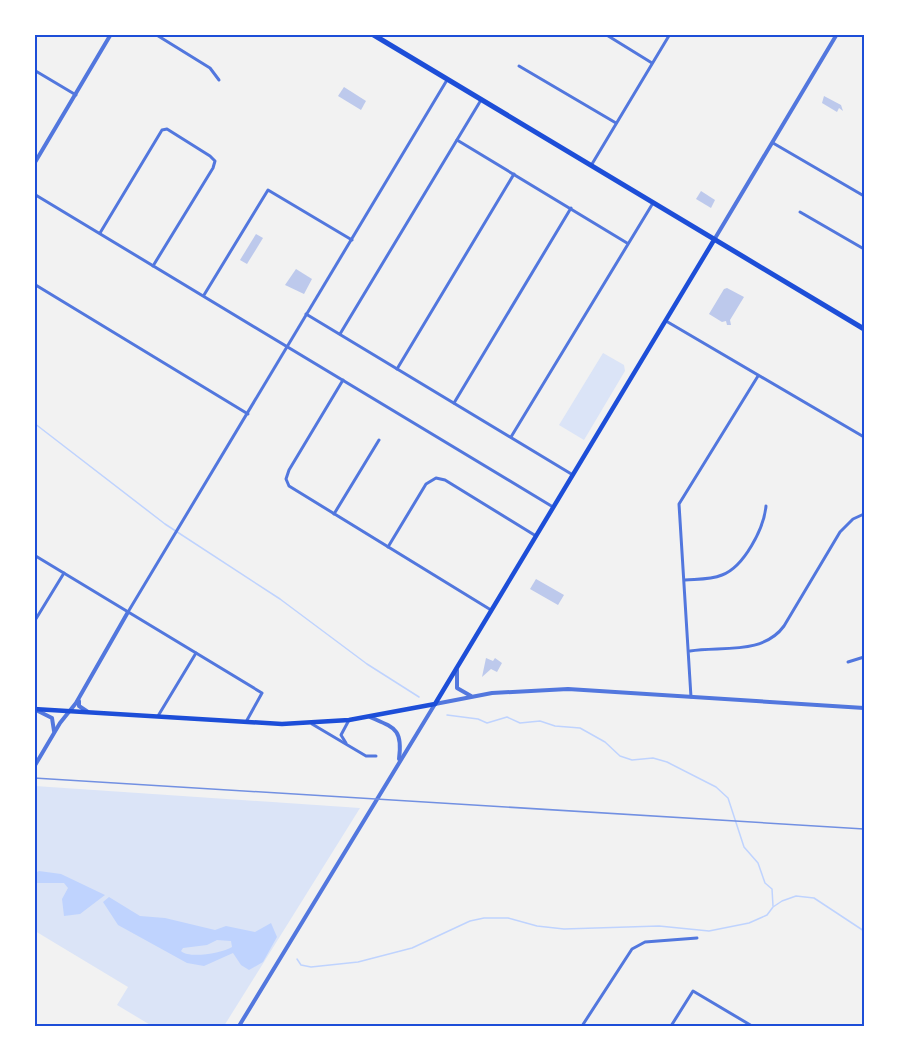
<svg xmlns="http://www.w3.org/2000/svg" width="899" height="1061" viewBox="0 0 899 1061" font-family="'Playfair Display',serif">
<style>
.green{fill:#dbe4f7}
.water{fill:#bfd3fe;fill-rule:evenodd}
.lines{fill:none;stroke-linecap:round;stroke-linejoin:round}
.stream{stroke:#bfd3fe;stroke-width:1.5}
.building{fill:#bdc9ec}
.minor{stroke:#5277de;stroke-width:3}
.tertiary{stroke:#5277de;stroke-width:4}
.secondary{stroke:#1d4ed8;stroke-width:4.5}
.primary{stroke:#1d4ed8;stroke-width:5}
.rail{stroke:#7290e2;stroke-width:1.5}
.neatline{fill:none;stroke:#1d4ed8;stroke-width:2}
</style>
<rect width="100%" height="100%" fill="#f2f2f2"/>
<!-- green -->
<g class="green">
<path d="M 603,353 L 624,365 L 625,371 L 584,440 L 559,425 Z"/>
<path d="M 35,786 L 360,808 L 224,1026 L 152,1026 L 117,1005 L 128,987 L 35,931 Z"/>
</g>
<!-- water -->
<g class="water">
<path d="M 39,871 L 61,874 L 105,895 L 80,914 L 64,916 L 62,899 L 68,888 L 64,883 L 35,883 L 35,873 Z"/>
<path d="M 109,897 L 140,916 L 165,918 L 215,930 L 226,926 L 255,932 L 271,923 L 277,937 L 263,962 L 249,970 L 241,965 L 233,953 L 204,966 L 187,963 L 118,925 L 103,902 ZM 217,940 L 231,941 L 232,947 C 222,953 189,959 181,951 L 183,948 L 207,945 Z"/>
</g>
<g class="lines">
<!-- stream -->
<g class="stream">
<path d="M 34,423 L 165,524 L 280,599 L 367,664 L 419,697"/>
<path d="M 447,715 L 478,719 L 487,723 L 507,717 L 520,723 L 540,721 L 555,726 L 580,728 L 605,742 L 620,756 L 632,760 L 653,758 L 667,762 L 716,787 L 728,798 L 744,847 L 758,863 L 765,883 L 772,889 L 773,906"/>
<path d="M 297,959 L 301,965 L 311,967 L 358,962 L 412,948 L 470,921 L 484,918 L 508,918 L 537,926 L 564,929 L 659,926 L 709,931 L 749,923 L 767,915 L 773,907 L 782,901 L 796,896 L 814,898 L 864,931"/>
</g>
</g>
<!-- building -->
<g class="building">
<path d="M 344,87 L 366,101 L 361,110 L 338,96 Z"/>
<path d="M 824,96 L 841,105 L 843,111 L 839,108 L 837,112 L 822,103 Z"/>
<path d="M 701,191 L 715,200 L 711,208 L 696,199 Z"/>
<path d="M 256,234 L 263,238 L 247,264 L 240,260 Z"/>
<path d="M 296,269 L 312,279 L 304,294 L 285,285 Z"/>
<path d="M 727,288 L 744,297 L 730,320 L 731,325 L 727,325 L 726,321 L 722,322 L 709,314 L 724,289 Z"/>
<path d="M 536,579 L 564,595 L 558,605 L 530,589 Z"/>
<path d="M 486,658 L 493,661 L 495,658 L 502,663 L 497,672 L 491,669 L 482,677 Z"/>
</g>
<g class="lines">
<!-- minor -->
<g class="minor">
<path d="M 155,34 L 210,68 L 219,80"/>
<path d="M 467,34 L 468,34"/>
<path d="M 605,34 L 652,63"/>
<path d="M 519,66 L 616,123"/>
<path d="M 34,70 L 76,95"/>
<path d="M 457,140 L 627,243"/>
<path d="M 773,143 L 864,196"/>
<path d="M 592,164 L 670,34"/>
<path d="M 34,194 L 553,507"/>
<path d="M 800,212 L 864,249"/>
<path d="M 100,233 L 162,130 L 167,129 L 210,156 L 215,161 L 213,168 L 153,266"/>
<path d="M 34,284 L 248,414"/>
<path d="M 204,295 L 268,190 L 352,240"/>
<path d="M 306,314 L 573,475"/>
<path d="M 666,321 L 864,437"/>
<path d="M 340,334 L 481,100"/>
<path d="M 397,369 L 514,174"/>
<path d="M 343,380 L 289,470 L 286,479 L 289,486 L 491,610"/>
<path d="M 454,403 L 571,208"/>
<path d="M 511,437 L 653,203"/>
<path d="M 334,514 L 379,440"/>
<path d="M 388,547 L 426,484 L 436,478 L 445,480 L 536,536"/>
<path d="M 34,555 L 262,693 L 246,722"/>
<path d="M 685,580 C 697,579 710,580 722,575 C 744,567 764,528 766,506"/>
<path d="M 128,612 L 447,80"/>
<path d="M 34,622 L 64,573"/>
<path d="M 690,651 C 722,646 763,655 784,626 L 840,532 L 853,519 L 864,514"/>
<path d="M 848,662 L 864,657"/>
<path d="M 691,697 L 679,504 L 758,376"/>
<path d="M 158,716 L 196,653"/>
<path d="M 312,724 L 366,756 L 376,756"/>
<path d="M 346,743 L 341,735 L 349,720"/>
<path d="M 582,1026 L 632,949 L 645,942 L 697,938"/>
<path d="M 671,1026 L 693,991 L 752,1026"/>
</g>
<!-- tertiary -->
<g class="tertiary">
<path d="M 34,164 L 111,34"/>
<path d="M 714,240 L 837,34"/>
<path d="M 457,670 L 457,688 L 471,696"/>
<path d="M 79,701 L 79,706 L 88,712"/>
<path d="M 36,710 L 52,718 L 54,731"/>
<path d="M 370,717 C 395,728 403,729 399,759"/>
<path d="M 34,767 L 60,723 L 76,703 L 128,612"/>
<path d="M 239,1026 L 435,704 L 492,693 L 568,689 L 864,708"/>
</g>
<!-- secondary -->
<path class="secondary" d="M 34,709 L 282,724 L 349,720 L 435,704 L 714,240"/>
<!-- primary -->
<path class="primary" d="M 372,34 L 864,329"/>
<!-- rail -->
<path class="rail" d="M 34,778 L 864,829"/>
</g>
<!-- border -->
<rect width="899" height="1061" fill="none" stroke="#ffffff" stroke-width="72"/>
<rect x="36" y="36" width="827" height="989" class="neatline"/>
</svg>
